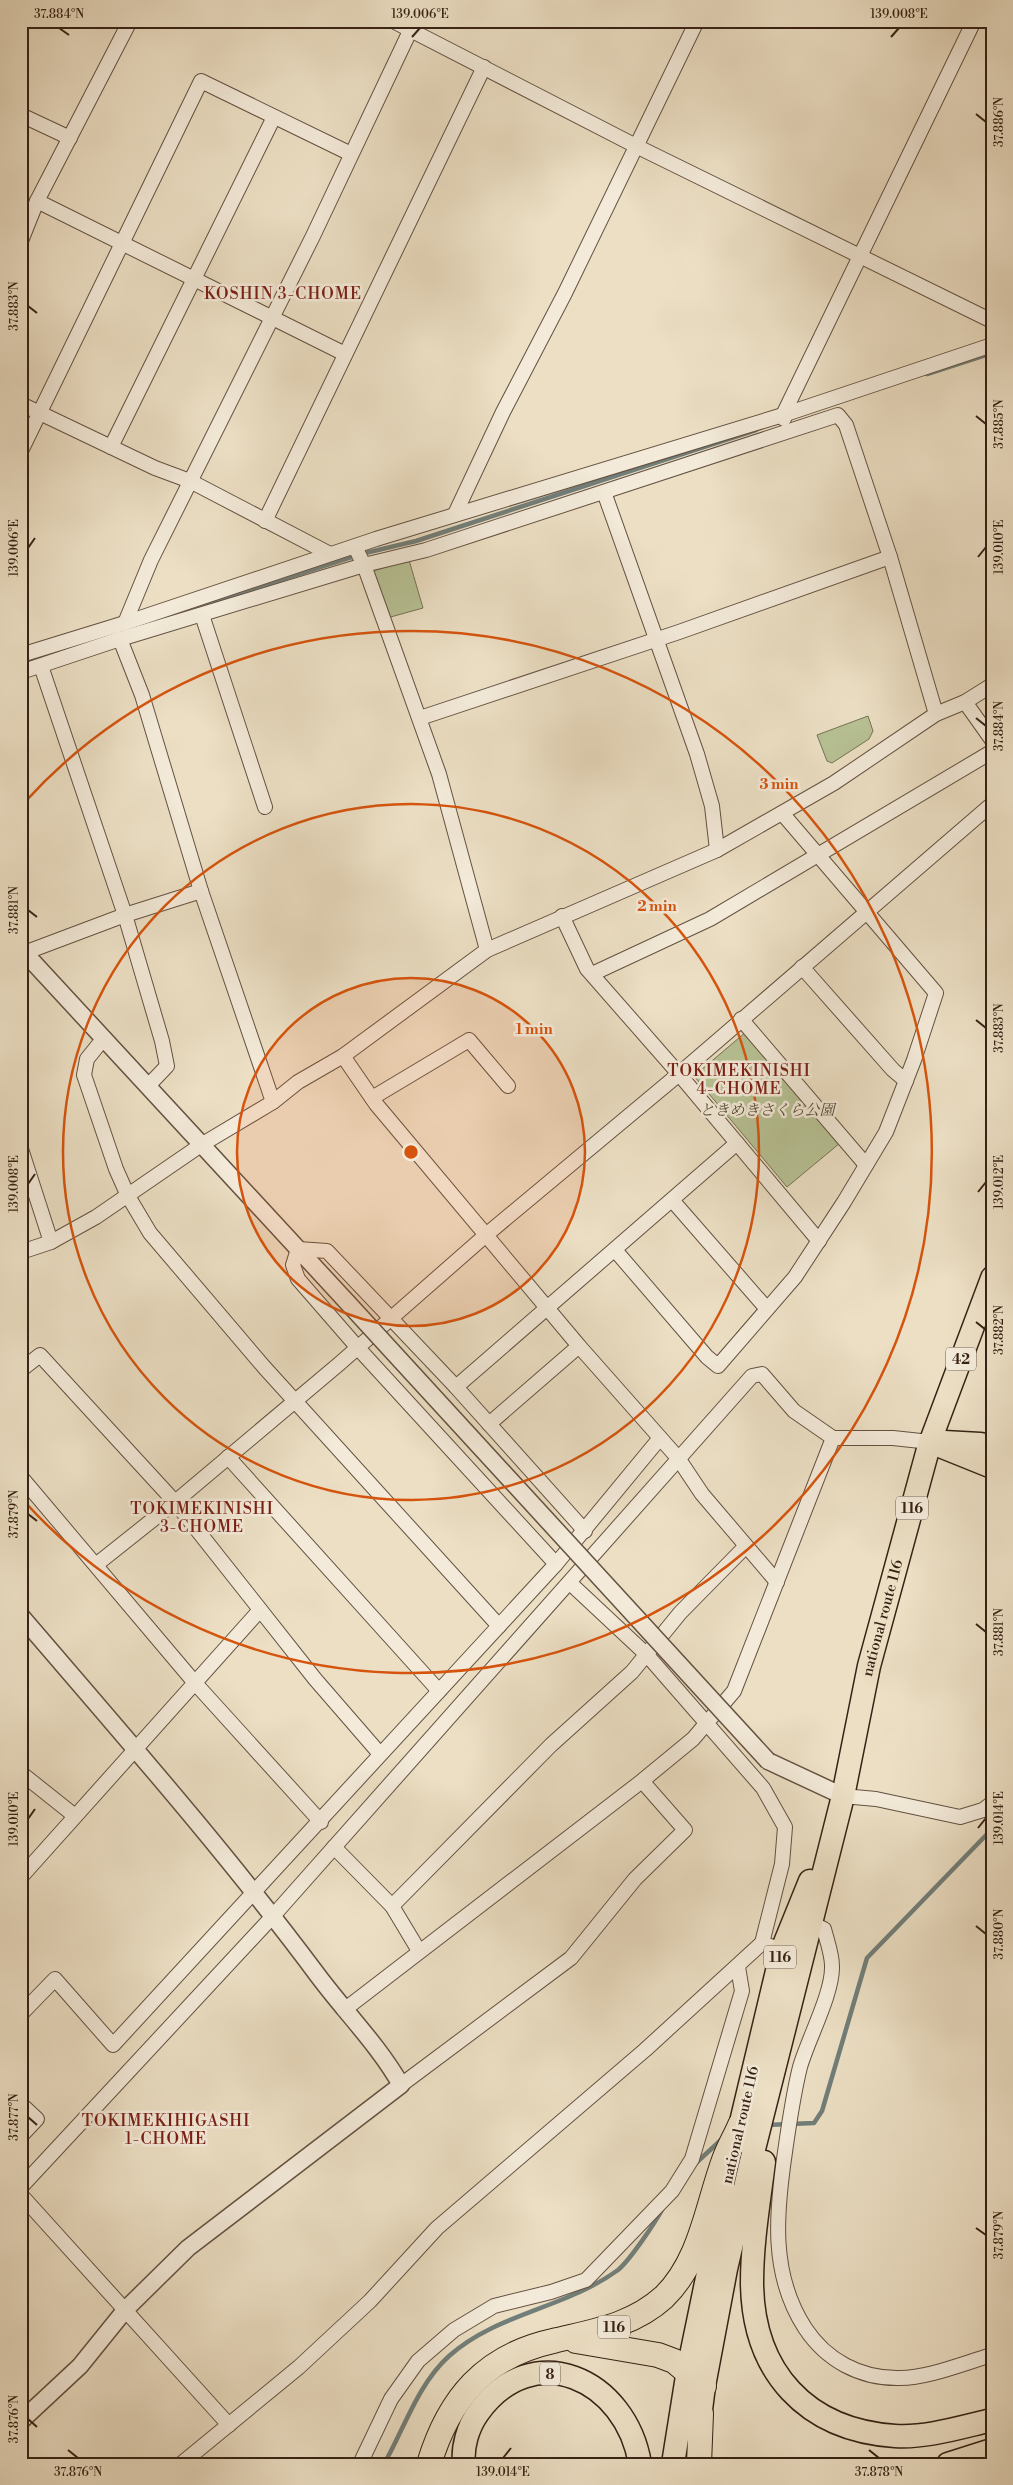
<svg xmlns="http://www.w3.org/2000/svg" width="1013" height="2485" viewBox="0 0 1013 2485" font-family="'Libre Bodoni','Noto Serif JP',serif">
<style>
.park{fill:#b7c295;stroke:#767255}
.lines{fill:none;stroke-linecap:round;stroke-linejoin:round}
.stream{stroke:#727e79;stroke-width:4.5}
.minor-casing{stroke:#645141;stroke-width:16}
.tertiary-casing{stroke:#645141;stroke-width:19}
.primary-casing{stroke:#362215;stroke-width:24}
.trunk-casing{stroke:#362215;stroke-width:25}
.motorway-casing{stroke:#362215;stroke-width:26}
.minor{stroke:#f3ead9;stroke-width:14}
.tertiary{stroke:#f3ead9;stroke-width:16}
.primary{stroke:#ecdfc4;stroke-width:21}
.trunk{stroke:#ecdfc4;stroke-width:22}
.motorway{stroke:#ecdfc4;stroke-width:24}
.tertiary-bridge-casing{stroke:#645141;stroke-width:19;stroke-linecap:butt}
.tertiary-bridge{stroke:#f3ead9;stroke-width:16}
.ticks{fill:none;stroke:#362215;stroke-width:2}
.ring{fill:none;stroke:#d6540d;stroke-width:2.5}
.labels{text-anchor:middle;stroke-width:5;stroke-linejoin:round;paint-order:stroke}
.shield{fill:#f3ead9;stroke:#6f5e50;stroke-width:1}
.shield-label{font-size:14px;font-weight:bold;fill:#362215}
.park-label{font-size:15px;font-style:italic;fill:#564a35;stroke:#f3ead9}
.street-label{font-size:15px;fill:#362215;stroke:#f3ead9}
.neighbourhood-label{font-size:16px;letter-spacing:1px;fill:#7a1f14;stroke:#f3ead9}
.centre{fill:#d6540d;stroke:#f3ead9;stroke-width:2.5}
.ring-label{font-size:15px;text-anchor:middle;font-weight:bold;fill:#d6540d;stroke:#f3ead9;stroke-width:5;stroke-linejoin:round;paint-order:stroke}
.neatline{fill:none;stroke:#362215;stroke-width:2}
.ticks-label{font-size:12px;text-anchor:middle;fill:#362215}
</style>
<rect width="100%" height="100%" fill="#ecdfc4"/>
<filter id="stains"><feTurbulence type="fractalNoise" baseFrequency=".004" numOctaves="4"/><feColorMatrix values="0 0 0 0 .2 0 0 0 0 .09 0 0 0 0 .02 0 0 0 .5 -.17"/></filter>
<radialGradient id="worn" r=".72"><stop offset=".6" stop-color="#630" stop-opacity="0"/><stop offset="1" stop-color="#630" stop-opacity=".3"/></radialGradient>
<!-- park -->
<g class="park">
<path d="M 409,560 L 423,608 L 387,618 L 373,571 Z"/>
<path d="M 868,716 L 873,731 L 869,739 L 832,763 L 827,761 L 817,735 Z"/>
<path d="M 746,1032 L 840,1143 L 787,1187 L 694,1076 Z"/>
</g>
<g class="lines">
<!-- stream -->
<g class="stream">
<path d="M 927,374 L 992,353"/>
<path d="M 153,621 L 361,554 L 416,541 L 756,430"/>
<path d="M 21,665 L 96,639"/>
<path d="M 767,2125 L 814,2123 L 822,2111 L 867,1958 L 992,1829"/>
<path d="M 695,2164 L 722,2139"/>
<path d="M 384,2464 C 404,2429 418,2384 449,2356 C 497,2313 566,2308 618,2270 C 630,2260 655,2223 663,2208"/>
</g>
<defs>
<g id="minor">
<path d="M 393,21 L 636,146 L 992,321"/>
<path d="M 21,115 L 70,138"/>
<path d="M 37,201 L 345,354"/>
<path d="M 21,241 L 37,201 L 130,21"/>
<path d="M 21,404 L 155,468 L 190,481 L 330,554"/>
<path d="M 784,419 L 783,415 L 974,21"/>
<path d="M 111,447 L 274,117"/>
<path d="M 21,451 L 201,81 L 351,154"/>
<path d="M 604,492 L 697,754 L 712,806 L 717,850"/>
<path d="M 455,514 L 503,412 L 565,293 L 697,21"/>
<path d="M 265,521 L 484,67"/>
<path d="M 355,547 L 364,565 L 439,774 L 487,950"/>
<path d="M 202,615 L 265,807"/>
<path d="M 125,623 L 151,560 L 313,236 L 410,31"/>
<path d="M 21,655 L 125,623 L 376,539 L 783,415 L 992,345"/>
<path d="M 41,666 L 125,915 L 162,1041 L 167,1066 L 148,1086"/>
<path d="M 21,672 L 120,639"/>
<path d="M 965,702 L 992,740"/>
<path d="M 420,718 L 679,632 L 890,557"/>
<path d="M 562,916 L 587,969 L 679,1074 L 819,1241"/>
<path d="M 24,953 L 125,915 L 201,891"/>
<path d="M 802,967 L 893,1070 L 906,1081"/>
<path d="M 592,974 L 710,919 L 988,754 L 992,757"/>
<path d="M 741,1019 L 866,1165"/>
<path d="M 104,1038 L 87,1059 L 84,1075 L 116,1169 L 128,1196 L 150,1233 L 264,1367 L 499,1626"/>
<path d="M 343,1056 L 376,1104 L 579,1346 L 678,1458 L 702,1494 L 777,1582"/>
<path d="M 372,1098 L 469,1040 L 508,1086"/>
<path d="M 273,1102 L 201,891 L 142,695 L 120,639 L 364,565 L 426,550 L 838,415 L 846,425 L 890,557 L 936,714"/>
<path d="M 21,1149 L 51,1242"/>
<path d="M 672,1200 L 767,1309"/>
<path d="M 615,1250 L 707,1357 L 718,1366 L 795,1277 L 844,1202 L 886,1132 L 914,1060 L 936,993 L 782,813"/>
<path d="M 21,1252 L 51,1242 L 96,1217 L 201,1145 L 273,1102 L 298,1082 L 343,1056 L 487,950 L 717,850 L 834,783 L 936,714 L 965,702 L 992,685"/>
<path d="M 21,1370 L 40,1355 L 175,1502 L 315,1679 L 380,1754"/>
<path d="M 456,1387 L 737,1143"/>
<path d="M 489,1424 L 579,1346"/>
<path d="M 228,1457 L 439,1691"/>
<path d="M 21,1477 L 195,1683 L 321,1822"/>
<path d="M 97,1564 L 175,1502 L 339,1364 L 486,1235 L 679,1074 L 992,804"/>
<path d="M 556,1564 L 358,1348 L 298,1279 L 293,1265 L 298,1249 L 327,1251 L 456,1387 L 585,1531"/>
<path d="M 570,1583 L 647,1655 L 763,1788 L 785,1827 L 782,1864 L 762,1943"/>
<path d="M 21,1773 L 75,1816"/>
<path d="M 843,1796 L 876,1799 L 960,1817 L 983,1810 L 992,1803"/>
<path d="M 334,1847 L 392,1906 L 419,1951"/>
<path d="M 21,1877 L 260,1610"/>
<path d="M 392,1906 L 551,1745 L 632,1672 L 680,1613 L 745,1547"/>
<path d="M 811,1923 L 824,1929 C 827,1941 832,1954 832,1966 C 833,1993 808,2039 800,2067 C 793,2095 789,2124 785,2152 C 776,2213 770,2274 805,2328 C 826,2360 860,2379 900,2378 C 928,2378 964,2363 992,2355"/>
<path d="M 344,2010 L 642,1781 L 693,1739 L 734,1691 L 833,1438"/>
<path d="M 21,2014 L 55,1979 L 113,2045 L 556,1564 L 660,1438"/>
<path d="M 401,2085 L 571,1958 L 635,1879 L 685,1830 L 642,1781"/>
<path d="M 21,2104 L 37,2119 L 21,2136"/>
<path d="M 21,2187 L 273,1916 L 752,1376 L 762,1374 L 794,1411 L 833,1438 L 893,1438 L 930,1442"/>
<path d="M 21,2195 L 229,2425"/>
<path d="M 181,2464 L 299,2367 L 370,2301 L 437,2228 L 645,2050 L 762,1943 L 782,1950"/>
<path d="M 360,2464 L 391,2399 L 418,2361 L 454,2330 L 494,2306 L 551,2292 L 586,2280 L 672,2191 L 692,2159 L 742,1991 L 738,1967"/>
</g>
<g id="tertiary">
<path d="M 21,949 L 347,1302"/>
<path d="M 21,1616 C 123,1735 226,1852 319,1977 C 346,2013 379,2046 401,2085 L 188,2248 L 126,2309 L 80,2366 L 21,2421"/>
<path d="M 768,1761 L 843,1796"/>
</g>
<path id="primary" d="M 930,1442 L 992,1277"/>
<g id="trunk">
<path d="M 930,1442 L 992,1467"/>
<path d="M 944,1442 L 980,1444 L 992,1447"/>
<path d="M 736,2143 L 782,1950 L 810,1881"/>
<path d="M 764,2162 C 759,2202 752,2242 752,2283 C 753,2372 806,2430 895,2436 C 927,2438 961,2427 992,2420"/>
<path id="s1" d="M 698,2433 L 704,2386 L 726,2269 L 754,2149 L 843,1796 L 869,1666 L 930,1442"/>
<path d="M 464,2464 C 462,2447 468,2427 478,2413 C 533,2336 626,2379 640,2464"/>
<path d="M 673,2464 L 688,2370 L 725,2191"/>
<path d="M 948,2464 L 992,2450"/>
</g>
<g id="motorway">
<path d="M 576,2341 L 658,2355 L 674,2361 L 704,2386"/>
<path d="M 429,2464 C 449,2398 485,2356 553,2341 C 594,2331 632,2326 664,2297 C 701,2261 707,2206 724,2160 C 728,2148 735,2137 740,2125"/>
<path d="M 699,2464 L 701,2414"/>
</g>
</defs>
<!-- minor casing -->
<use href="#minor" class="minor-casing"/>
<!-- tertiary casing -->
<use href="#tertiary" class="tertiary-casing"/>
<!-- primary casing -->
<use href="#primary" class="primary-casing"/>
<!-- trunk casing -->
<use href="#trunk" class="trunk-casing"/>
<!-- motorway casing -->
<use href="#motorway" class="motorway-casing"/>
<!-- minor -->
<use href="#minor" class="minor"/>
<!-- tertiary -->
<use href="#tertiary" class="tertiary"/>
<!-- primary -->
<use href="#primary" class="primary"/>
<!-- trunk -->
<use href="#trunk" class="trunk"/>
<!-- motorway -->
<use href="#motorway" class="motorway"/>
<defs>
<path id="tertiary-bridge" d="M 347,1302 L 768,1761"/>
</defs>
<!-- tertiary-bridge casing -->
<use href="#tertiary-bridge" class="tertiary-bridge-casing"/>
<!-- tertiary-bridge -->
<use href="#tertiary-bridge" class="tertiary-bridge"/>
</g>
<!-- ticks -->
<path class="ticks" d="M 59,28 L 69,35M 412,37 L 420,28M 891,37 L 899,28M 976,114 L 986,122M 28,306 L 37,313M 976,416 L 986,424M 28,548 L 35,538M 978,557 L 986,547M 976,718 L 986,726M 28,910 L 37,917M 976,1020 L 986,1028M 28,1184 L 35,1174M 978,1192 L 986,1182M 976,1322 L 986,1330M 28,1514 L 37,1521M 976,1624 L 986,1632M 28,1819 L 35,1809M 978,1828 L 986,1818M 976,1926 L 986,1934M 28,2117 L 37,2125M 976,2228 L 986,2235M 28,2419 L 37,2427M 68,2450 L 78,2458M 869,2450 L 879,2458M 503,2458 L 511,2448"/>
<!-- distance rings -->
<circle cx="411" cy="1152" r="174" fill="#d6540d" fill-opacity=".12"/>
<g class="ring">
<circle cx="411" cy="1152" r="174"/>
<circle cx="411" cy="1152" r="348"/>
<path d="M24 803A521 521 0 1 1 24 1501"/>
</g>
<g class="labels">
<!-- shield labels -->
<g class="shield">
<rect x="946" y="1347.5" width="30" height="23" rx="4"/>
<rect x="896" y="1496.5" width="32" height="23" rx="4"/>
<rect x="764" y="1945.5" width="32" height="23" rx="4"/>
<rect x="598" y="2315.5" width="32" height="23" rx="4"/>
<rect x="540" y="2362.5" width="20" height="23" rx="4"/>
</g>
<g class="shield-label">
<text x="961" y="1364">42</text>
<text x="912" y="1513">116</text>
<text x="780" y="1962">116</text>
<text x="614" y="2332">116</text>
<text x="550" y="2379">8</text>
</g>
<!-- park labels -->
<g class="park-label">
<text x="767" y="1115">ときめきさくら公園</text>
</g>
<!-- street labels -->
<g class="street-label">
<text dy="5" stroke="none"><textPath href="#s1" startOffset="836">national route 116</textPath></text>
<text transform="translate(740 2125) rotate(-77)" y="5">national route 116</text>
</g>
<!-- neighbourhood labels -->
<g class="neighbourhood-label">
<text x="283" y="299">KOSHIN 3-CHOME</text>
<text x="739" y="1076">TOKIMEKINISHI<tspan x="739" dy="18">4-CHOME</tspan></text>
<text x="202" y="1514">TOKIMEKINISHI<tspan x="202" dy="18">3-CHOME</tspan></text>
<text x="166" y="2126">TOKIMEKIHIGASHI<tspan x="166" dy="18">1-CHOME</tspan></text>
</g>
</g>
<circle cx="411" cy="1152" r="8" class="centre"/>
<g class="ring-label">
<text x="779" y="789">3 min</text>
<text x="657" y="911">2 min</text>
<text x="534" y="1034">1 min</text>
</g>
<!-- margin -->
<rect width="1013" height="2485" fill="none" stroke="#ecdfc4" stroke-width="55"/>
<rect x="28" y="28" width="958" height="2430" class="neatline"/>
<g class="ticks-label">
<text x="59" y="18">37.884°N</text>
<text x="420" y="18">139.006°E</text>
<text x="899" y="18">139.008°E</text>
<text transform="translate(999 122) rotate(-90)" y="4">37.886°N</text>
<text transform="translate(14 306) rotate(-90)" y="4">37.883°N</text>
<text transform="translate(999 424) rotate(-90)" y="4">37.885°N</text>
<text transform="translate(999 547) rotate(-90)" y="4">139.010°E</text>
<text transform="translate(14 548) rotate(-90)" y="4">139.006°E</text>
<text transform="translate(999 726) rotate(-90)" y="4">37.884°N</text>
<text transform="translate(14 910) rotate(-90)" y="4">37.881°N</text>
<text transform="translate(999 1028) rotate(-90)" y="4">37.883°N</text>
<text transform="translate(999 1182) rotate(-90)" y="4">139.012°E</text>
<text transform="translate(14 1184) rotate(-90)" y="4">139.008°E</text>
<text transform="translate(999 1330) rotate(-90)" y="4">37.882°N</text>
<text transform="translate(14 1514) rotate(-90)" y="4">37.879°N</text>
<text transform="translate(999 1632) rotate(-90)" y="4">37.881°N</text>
<text transform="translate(999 1818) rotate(-90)" y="4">139.014°E</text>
<text transform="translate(14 1819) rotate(-90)" y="4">139.010°E</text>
<text transform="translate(999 1934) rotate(-90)" y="4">37.880°N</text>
<text transform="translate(14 2117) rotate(-90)" y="4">37.877°N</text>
<text transform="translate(999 2235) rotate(-90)" y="4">37.879°N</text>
<text transform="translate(14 2419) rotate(-90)" y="4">37.876°N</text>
<text x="78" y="2476">37.876°N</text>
<text x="503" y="2476">139.014°E</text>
<text x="879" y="2476">37.878°N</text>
</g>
<rect width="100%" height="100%" filter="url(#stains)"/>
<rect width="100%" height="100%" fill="url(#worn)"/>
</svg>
